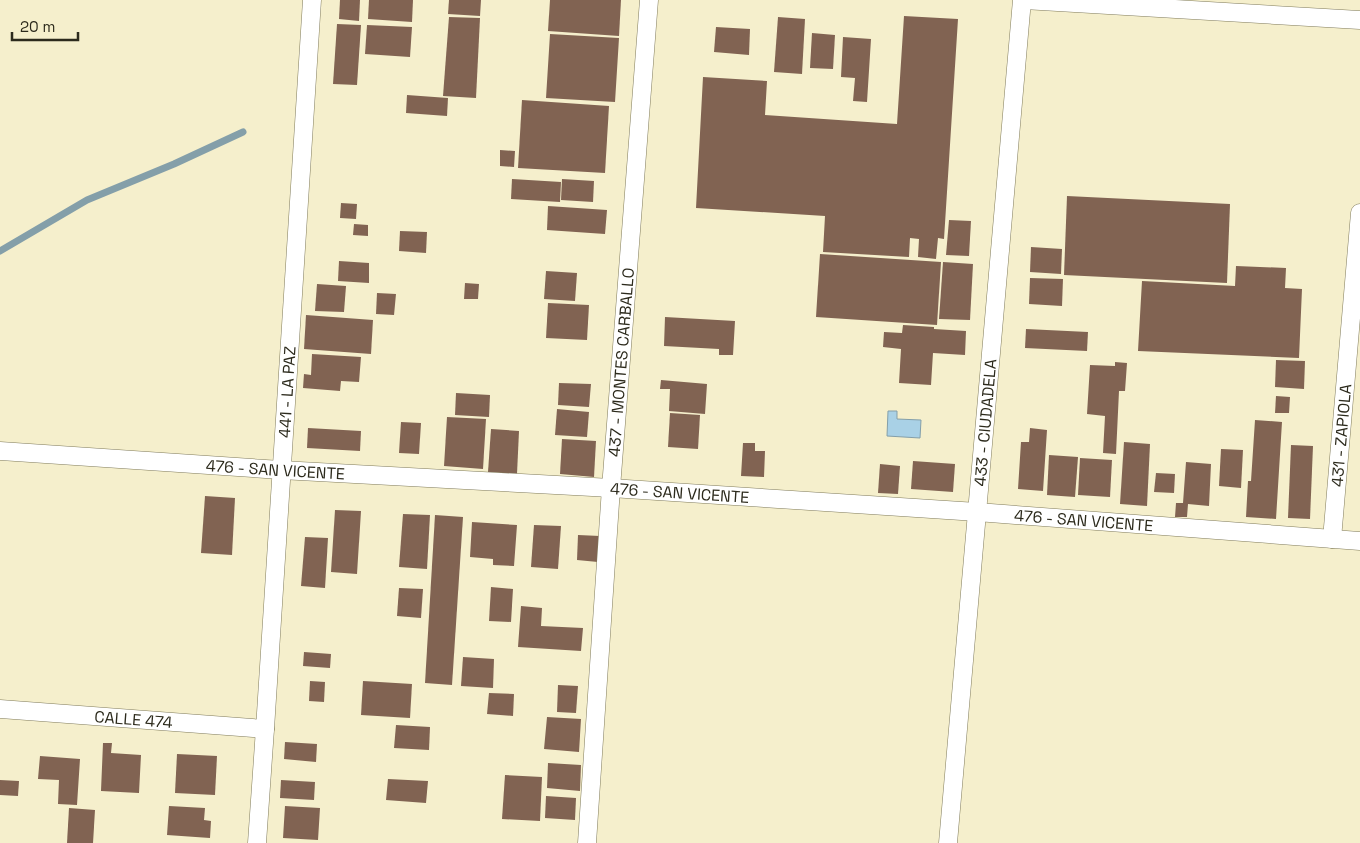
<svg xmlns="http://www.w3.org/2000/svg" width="1360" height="843" viewBox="0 0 1360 843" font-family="'Space Grotesk',sans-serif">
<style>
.water{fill:#a9d1e6;stroke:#849fa9}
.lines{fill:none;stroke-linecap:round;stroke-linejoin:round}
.stream{stroke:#849fa9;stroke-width:7}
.building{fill:#816352}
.minor-casing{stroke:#817c5c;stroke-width:19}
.minor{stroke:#fff;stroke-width:18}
.labels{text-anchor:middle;stroke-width:5;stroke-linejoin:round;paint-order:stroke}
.street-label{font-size:16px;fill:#2c2a1c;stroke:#f5efcc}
</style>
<rect width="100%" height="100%" fill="#f5efcc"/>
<!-- water -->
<path class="water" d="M 888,411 L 897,411 L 897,419 L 921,420 L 920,438 L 887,436 Z"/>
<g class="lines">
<!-- stream -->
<path class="stream" d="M 0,251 L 87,200 L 174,164 L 243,132"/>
</g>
<!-- building -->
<g class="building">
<path d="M 340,0 L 360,0 L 359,21 L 339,19 Z"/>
<path d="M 369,0 L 413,0 L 412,22 L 368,19 Z"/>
<path d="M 449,0 L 481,0 L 480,16 L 448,14 Z"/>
<path d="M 550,0 L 621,0 L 619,36 L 548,31 Z"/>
<path d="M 904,16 L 958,19 L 944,239 L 938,238 L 936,259 L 918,257 L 919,239 L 910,238 L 909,257 L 823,252 L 825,216 L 696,208 L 703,77 L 767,81 L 765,115 L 897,124 Z"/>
<path d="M 449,17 L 480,18 L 476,98 L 443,96 Z"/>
<path d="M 778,17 L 805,19 L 802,74 L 774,72 Z"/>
<path d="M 337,24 L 361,25 L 357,85 L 333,84 Z"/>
<path d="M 367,25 L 412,27 L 410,57 L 365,54 Z"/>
<path d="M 716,27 L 750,29 L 749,55 L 714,52 Z"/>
<path d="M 812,33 L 835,35 L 833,69 L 810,68 Z"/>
<path d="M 550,34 L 619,38 L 615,102 L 546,98 Z"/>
<path d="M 843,37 L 871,39 L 867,102 L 853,101 L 855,78 L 841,77 Z"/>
<path d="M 407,95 L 448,98 L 447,116 L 406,113 Z"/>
<path d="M 522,100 L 609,106 L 605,173 L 518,168 Z"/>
<path d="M 500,150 L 515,151 L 514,167 L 500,166 Z"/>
<path d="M 512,179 L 561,182 L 560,202 L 511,199 Z"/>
<path d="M 562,179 L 594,181 L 593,202 L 561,200 Z"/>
<path d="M 1067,196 L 1230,204 L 1227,283 L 1064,275 Z"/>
<path d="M 341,203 L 357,204 L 356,219 L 340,218 Z"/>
<path d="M 548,206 L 607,210 L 605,234 L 547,230 Z"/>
<path d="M 949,220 L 971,221 L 969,256 L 946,255 Z"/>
<path d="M 354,224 L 368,225 L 368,236 L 353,235 Z"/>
<path d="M 400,231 L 427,232 L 426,253 L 399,251 Z"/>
<path d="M 1031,247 L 1062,249 L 1061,274 L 1030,272 Z"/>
<path d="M 820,254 L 941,262 L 937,325 L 816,317 Z"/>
<path d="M 339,261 L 369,263 L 369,283 L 338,281 Z"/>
<path d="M 943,262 L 973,264 L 970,320 L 939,319 Z"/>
<path d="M 1236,266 L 1286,268 L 1285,288 L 1302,289 L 1299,358 L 1138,351 L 1142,281 L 1235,286 Z"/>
<path d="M 546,271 L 577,273 L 575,301 L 544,299 Z"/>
<path d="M 1030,278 L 1063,279 L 1062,306 L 1029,304 Z"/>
<path d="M 465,283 L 479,284 L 478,299 L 464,299 Z"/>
<path d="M 317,284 L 346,286 L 344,312 L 315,311 Z"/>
<path d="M 377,293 L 396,294 L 394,315 L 376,314 Z"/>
<path d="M 548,303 L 589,305 L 587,340 L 546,338 Z"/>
<path d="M 306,315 L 373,320 L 371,354 L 304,349 Z"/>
<path d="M 665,317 L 735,321 L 733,355 L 719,355 L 719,349 L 664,346 Z"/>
<path d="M 903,325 L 934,327 L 934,329 L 966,331 L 965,355 L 933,353 L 931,385 L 899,383 L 901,349 L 883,347 L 884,332 L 902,333 Z"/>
<path d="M 1026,329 L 1088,332 L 1087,351 L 1025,348 Z"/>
<path d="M 312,354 L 361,357 L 359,382 L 341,381 L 340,391 L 303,388 L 304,374 L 311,375 Z"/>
<path d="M 1276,360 L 1305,361 L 1304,389 L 1275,387 Z"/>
<path d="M 1115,362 L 1127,363 L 1125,391 L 1119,391 L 1116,454 L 1103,453 L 1105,416 L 1087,414 L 1090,365 L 1115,366 Z"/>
<path d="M 661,380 L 707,384 L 705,414 L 669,411 L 670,389 L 660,389 Z"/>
<path d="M 559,383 L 591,384 L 589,407 L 558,405 Z"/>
<path d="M 456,393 L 490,395 L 489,417 L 455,415 Z"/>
<path d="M 1276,396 L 1290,397 L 1289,413 L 1275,413 Z"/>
<path d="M 557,409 L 589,412 L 587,437 L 555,435 Z"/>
<path d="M 670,413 L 700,415 L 698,449 L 668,447 Z"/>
<path d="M 447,417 L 486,419 L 483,469 L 444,466 Z"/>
<path d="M 1255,420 L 1282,422 L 1276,519 L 1246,517 L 1248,481 L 1251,481 Z"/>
<path d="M 401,422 L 421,423 L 419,454 L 399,453 Z"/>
<path d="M 308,428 L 361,431 L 360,451 L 307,448 Z"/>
<path d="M 1030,428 L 1047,430 L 1043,491 L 1018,489 L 1021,442 L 1029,442 Z"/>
<path d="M 491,429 L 519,431 L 517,474 L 488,472 Z"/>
<path d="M 562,439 L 596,441 L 594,477 L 560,474 Z"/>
<path d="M 1124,442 L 1150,444 L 1147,506 L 1120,504 Z"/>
<path d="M 743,443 L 755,443 L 755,451 L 765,451 L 764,477 L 741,476 Z"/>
<path d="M 1291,445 L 1313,446 L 1310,519 L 1288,518 Z"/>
<path d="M 1221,449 L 1243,450 L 1241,488 L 1219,486 Z"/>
<path d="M 1049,455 L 1078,457 L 1075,497 L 1047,495 Z"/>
<path d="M 1080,458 L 1112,460 L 1110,497 L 1078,495 Z"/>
<path d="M 913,461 L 955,464 L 953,492 L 911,489 Z"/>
<path d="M 1186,462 L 1211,464 L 1209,506 L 1188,504 L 1187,517 L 1175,517 L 1176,503 L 1183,503 Z"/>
<path d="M 880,464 L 900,466 L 898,494 L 878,493 Z"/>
<path d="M 1156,473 L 1175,474 L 1174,493 L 1154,492 Z"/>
<path d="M 205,496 L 235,498 L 232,555 L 201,553 Z"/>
<path d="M 335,510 L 361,511 L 357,574 L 331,572 Z"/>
<path d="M 403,514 L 430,515 L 427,569 L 399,567 Z"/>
<path d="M 435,515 L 463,517 L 452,685 L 425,683 Z"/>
<path d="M 472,522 L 517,525 L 514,566 L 493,565 L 493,559 L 470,557 Z"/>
<path d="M 534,525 L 561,526 L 558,569 L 531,567 Z"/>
<path d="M 578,535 L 600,536 L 598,562 L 577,560 Z"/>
<path d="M 305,537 L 328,538 L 325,588 L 301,586 Z"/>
<path d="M 491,587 L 513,589 L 511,622 L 489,621 Z"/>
<path d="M 399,588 L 423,589 L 421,618 L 397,616 Z"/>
<path d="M 521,606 L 542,608 L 541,626 L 583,628 L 581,651 L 518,647 Z"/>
<path d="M 304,652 L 331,654 L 330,668 L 303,666 Z"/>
<path d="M 463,657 L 494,659 L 493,688 L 461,686 Z"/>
<path d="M 310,681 L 325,682 L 324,702 L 309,701 Z"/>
<path d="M 363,681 L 412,684 L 410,718 L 361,715 Z"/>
<path d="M 558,685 L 578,686 L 576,713 L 557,712 Z"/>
<path d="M 489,693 L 514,694 L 513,716 L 487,714 Z"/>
<path d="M 547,717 L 581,719 L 579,752 L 544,749 Z"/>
<path d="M 396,725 L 430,727 L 429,750 L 394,748 Z"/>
<path d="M 285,742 L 317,744 L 316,762 L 284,759 Z"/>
<path d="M 103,743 L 112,743 L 111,753 L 141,755 L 139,793 L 101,791 Z"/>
<path d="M 177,754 L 217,756 L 215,795 L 175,793 Z"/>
<path d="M 40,756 L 80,759 L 77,805 L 58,804 L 59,780 L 38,779 Z"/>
<path d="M 548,763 L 581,765 L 580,791 L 547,788 Z"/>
<path d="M 505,775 L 542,777 L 540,821 L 502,819 Z"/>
<path d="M 388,779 L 428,781 L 426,803 L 386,800 Z"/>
<path d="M 0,780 L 19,781 L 18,796 L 0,795 Z"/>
<path d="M 281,780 L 315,782 L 314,800 L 280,798 Z"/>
<path d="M 546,796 L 576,798 L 575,820 L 545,818 Z"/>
<path d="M 169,806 L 205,808 L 204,820 L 211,821 L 210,838 L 167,835 Z"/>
<path d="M 285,806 L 320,808 L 318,840 L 283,838 Z"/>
<path d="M 69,808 L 95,810 L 93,843 L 67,843 Z"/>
</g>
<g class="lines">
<defs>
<g id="minor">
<path d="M 1024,0 L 1360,20"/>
<path id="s1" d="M 0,451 L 281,470 L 611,488 L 977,512 L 1360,541"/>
<path id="s2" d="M 1332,539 L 1360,213"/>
<path id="s3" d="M 0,709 L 265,729"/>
<path id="s4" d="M 257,843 L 265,729 L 312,0"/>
<path id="s5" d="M 587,843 L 611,488 L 649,0"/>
<path id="s6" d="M 948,843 L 1022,0"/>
</g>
</defs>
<!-- minor casing -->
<use href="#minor" class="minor-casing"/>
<!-- minor -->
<use href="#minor" class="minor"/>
</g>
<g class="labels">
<!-- street labels -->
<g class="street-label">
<text dy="6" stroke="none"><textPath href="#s5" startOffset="482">437 - MONTES CARBALLO</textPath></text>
<text dy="6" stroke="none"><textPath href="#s4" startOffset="452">441 - LA PAZ</textPath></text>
<text dy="6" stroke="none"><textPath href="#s6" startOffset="422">433 - CIUDADELA</textPath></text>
<text dy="6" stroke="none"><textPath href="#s2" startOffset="104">431 - ZAPIOLA</textPath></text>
<text dy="6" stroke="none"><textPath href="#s1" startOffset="276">476 - SAN VICENTE</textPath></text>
<text dy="6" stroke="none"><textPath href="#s1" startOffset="681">476 - SAN VICENTE</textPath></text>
<text dy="6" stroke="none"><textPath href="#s1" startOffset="1086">476 - SAN VICENTE</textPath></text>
<text dy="6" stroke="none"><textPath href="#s3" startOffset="134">CALLE 474</textPath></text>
</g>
</g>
<!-- scale -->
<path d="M12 32v8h66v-8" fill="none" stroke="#2c2a1c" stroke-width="2.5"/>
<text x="20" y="32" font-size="15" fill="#2c2a1c" stroke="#f5efcc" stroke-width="4" paint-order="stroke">20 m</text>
</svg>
